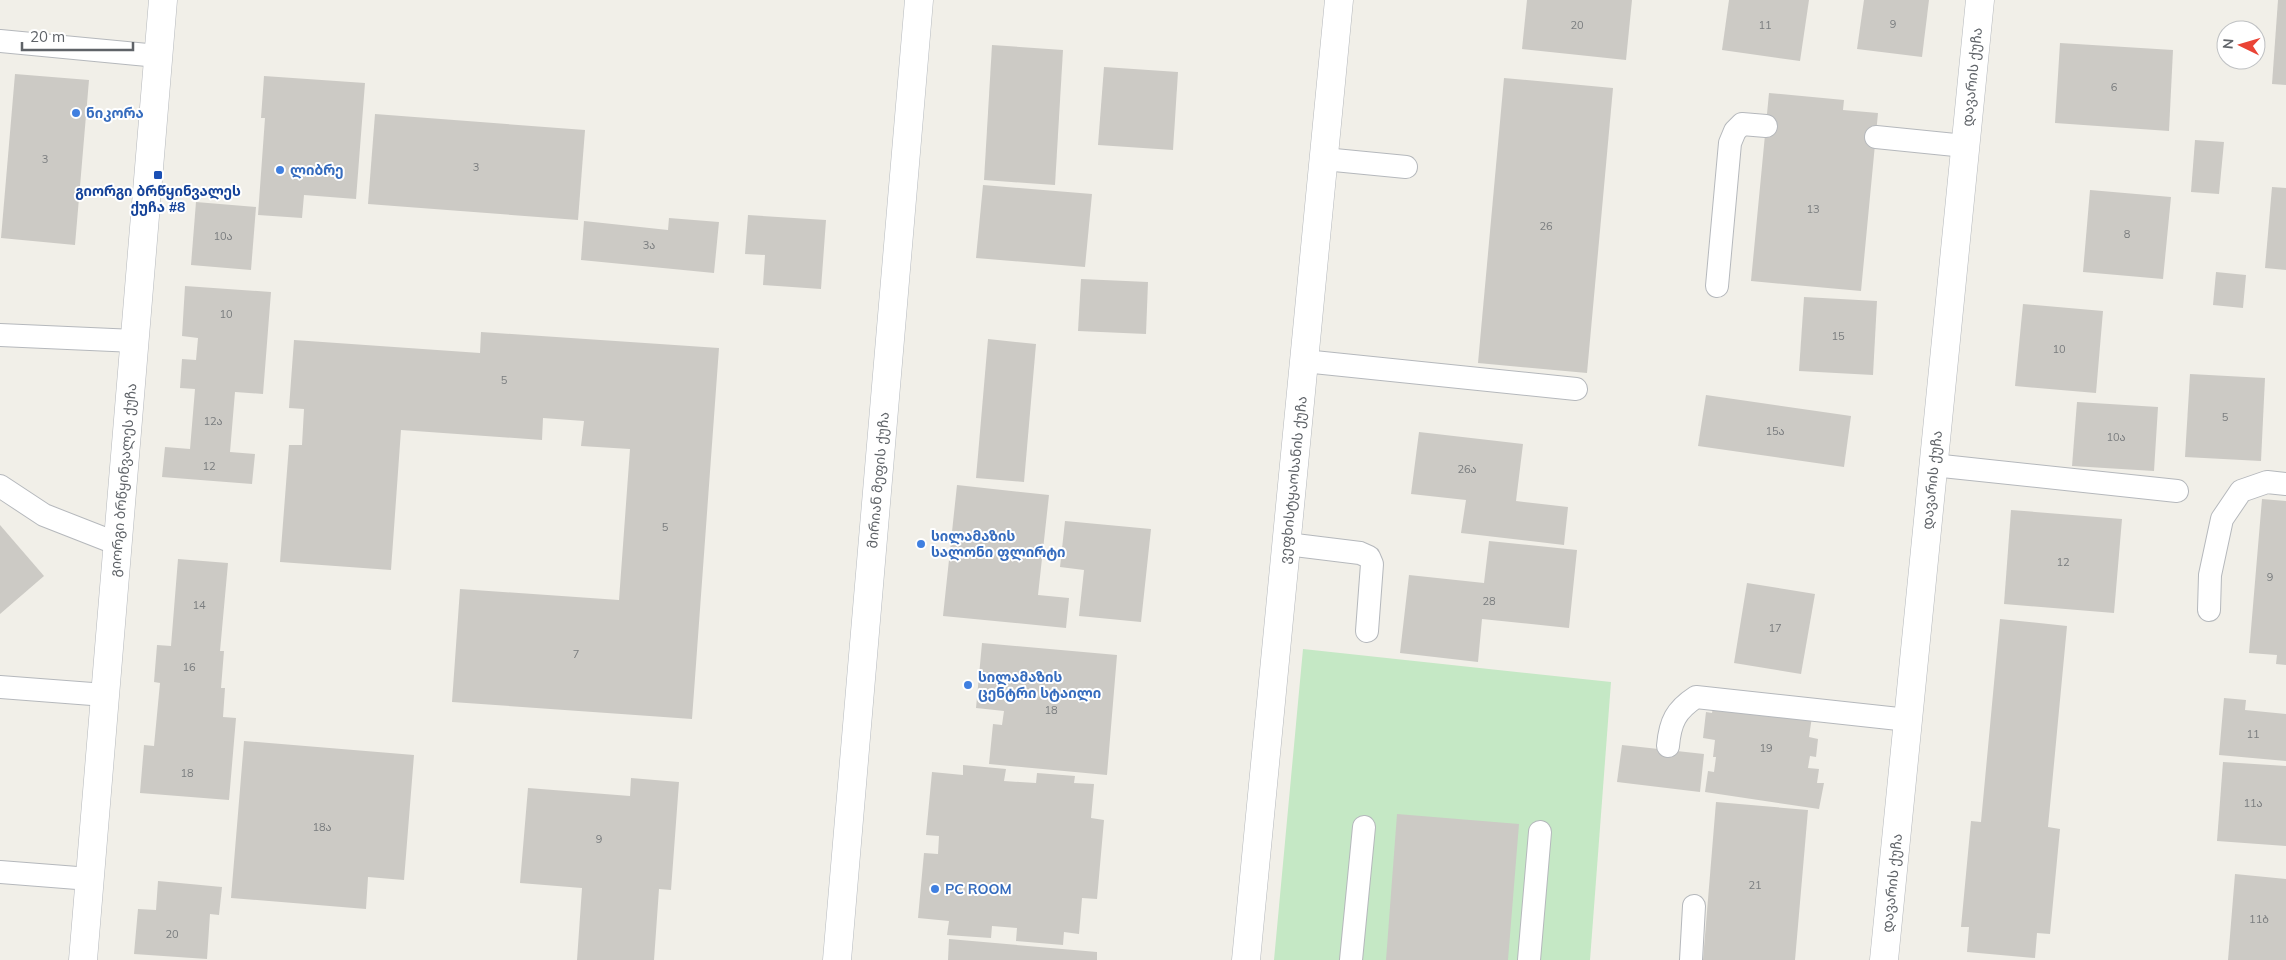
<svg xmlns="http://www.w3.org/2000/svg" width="2286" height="960" viewBox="0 0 2286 960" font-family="Mulish,'Noto Sans Georgian',sans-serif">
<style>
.green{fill:#c5e8c5}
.building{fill:#cccac5}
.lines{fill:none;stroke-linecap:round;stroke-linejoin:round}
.lane-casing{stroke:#b5b8bc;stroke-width:24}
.street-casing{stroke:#b5b8bc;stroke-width:29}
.secondary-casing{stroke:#b6babf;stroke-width:29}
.lane{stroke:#fff;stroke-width:22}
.street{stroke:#fff;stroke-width:28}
.secondary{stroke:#fff;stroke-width:28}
.shop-dot{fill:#3f7fe0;stroke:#fff;stroke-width:2}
.transit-dot{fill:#1a4fb4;stroke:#fff;stroke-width:2}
.labels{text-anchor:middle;stroke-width:4;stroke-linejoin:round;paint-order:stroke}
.number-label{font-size:11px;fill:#7a7d7f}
.street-label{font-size:14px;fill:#5f6368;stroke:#fff}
.shop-label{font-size:14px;font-weight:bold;fill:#366cbe;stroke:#fff;text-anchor:start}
.transit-label{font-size:14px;font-weight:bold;fill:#164399;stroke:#fff}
</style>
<rect width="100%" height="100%" fill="#f1efe8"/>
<!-- green -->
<path class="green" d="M 1303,649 L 1611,682 L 1590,960 L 1274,960 Z"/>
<!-- building -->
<g class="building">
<path d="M 1527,0 L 1632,0 L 1626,60 L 1522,49 Z"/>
<path d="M 1729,0 L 1809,0 L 1800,61 L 1722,50 Z"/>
<path d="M 1864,0 L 1929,0 L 1922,57 L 1857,49 Z"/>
<path d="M 2278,0 L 2286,0 L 2286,85 L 2272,84 Z"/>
<path d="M 2060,43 L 2173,50 L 2169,131 L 2055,123 Z"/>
<path d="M 992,45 L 1063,50 L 1055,185 L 984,180 Z"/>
<path d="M 1104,67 L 1178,72 L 1173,150 L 1098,145 Z"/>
<path d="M 15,74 L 89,80 L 75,245 L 1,238 Z"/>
<path d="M 264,76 L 365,83 L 356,199 L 304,195 L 302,218 L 258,215 L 265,118 L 261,118 Z"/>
<path d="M 1504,78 L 1613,88 L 1587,373 L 1478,363 Z"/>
<path d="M 1769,93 L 1844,100 L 1843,110 L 1878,113 L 1861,291 L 1751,281 Z"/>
<path d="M 375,114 L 585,130 L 578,220 L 368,204 Z"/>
<path d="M 2195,140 L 2224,142 L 2219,194 L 2191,192 Z"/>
<path d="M 983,185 L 1092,194 L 1085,267 L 976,258 Z"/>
<path d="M 2272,187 L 2286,188 L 2286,270 L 2265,268 Z"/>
<path d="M 2090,190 L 2171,197 L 2163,279 L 2083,272 Z"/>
<path d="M 196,202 L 256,207 L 251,270 L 191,265 Z"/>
<path d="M 748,215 L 826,220 L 821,289 L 763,285 L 765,255 L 745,254 Z"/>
<path d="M 669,218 L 719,222 L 714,273 L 581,260 L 584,221 L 668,230 Z"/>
<path d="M 2216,272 L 2246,275 L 2243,308 L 2213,305 Z"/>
<path d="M 1081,279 L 1148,282 L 1146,334 L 1078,331 Z"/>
<path d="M 185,286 L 271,292 L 263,394 L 235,392 L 230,452 L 255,454 L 252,484 L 162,477 L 165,447 L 190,449 L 195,389 L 180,388 L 182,359 L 196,360 L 198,338 L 182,336 Z"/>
<path d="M 1804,297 L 1877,301 L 1873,375 L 1799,371 Z"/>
<path d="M 2023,304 L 2103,311 L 2096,393 L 2015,386 Z"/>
<path d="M 481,332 L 719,348 L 692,719 L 452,702 L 460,589 L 619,600 L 630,449 L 581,446 L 584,421 L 543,418 L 542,440 L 401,430 L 391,570 L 280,562 L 289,445 L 302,445 L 304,409 L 289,408 L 294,340 L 480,353 Z"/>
<path d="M 988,339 L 1036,344 L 1024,482 L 976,478 Z"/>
<path d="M 2190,374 L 2265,378 L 2261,461 L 2185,457 Z"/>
<path d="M 1706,395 L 1851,416 L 1844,467 L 1698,446 Z"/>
<path d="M 2077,402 L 2158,407 L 2154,471 L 2072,466 Z"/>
<path d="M 1419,432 L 1523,444 L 1516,501 L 1568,507 L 1564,545 L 1461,533 L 1466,500 L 1411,494 Z"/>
<path d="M 957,485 L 1049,495 L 1038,595 L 1069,598 L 1066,628 L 943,616 Z"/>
<path d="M 2262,499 L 2286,501 L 2286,665 L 2276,664 L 2277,655 L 2249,653 Z"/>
<path d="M 2011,510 L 2122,519 L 2114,613 L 2004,604 Z"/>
<path d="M 1065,521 L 1151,529 L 1141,622 L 1079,616 L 1084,570 L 1060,567 Z"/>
<path d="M 0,525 L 44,576 L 0,614 Z"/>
<path d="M 1489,541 L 1577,550 L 1569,628 L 1482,619 L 1478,662 L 1400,653 L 1409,575 L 1484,583 Z"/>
<path d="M 178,559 L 228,563 L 220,651 L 224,651 L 221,688 L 225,688 L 223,717 L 236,718 L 229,800 L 140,793 L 144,745 L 154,746 L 160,683 L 154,682 L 157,645 L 171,646 Z"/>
<path d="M 1747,583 L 1815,594 L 1801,674 L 1734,663 Z"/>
<path d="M 2000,619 L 2067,626 L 2048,827 L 2060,829 L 2050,934 L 2037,933 L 2035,958 L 1967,952 L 1969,927 L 1961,927 L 1971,821 L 1981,822 Z"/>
<path d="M 982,643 L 1117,655 L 1107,775 L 989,764 L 993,724 L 1002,725 L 1004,711 L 976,708 Z"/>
<path d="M 1716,688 L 1814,703 L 1809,737 L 1818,739 L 1816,757 L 1810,756 L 1808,768 L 1819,769 L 1817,783 L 1824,783 L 1819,809 L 1705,792 L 1708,771 L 1714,772 L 1716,757 L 1713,757 L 1715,740 L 1703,738 L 1706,712 L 1712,713 Z"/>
<path d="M 2224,698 L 2246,700 L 2245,710 L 2286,714 L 2286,761 L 2219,755 Z"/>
<path d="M 244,741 L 414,755 L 404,880 L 368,877 L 366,909 L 231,898 Z"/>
<path d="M 1622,745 L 1704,754 L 1700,792 L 1617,782 Z"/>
<path d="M 2223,762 L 2286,766 L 2286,846 L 2217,841 Z"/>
<path d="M 963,765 L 1006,769 L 1004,781 L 1036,783 L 1037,773 L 1075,776 L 1074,783 L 1094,784 L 1091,818 L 1104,820 L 1097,899 L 1082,898 L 1079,934 L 1064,932 L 1063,945 L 1016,941 L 1017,928 L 992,926 L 991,938 L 947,935 L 949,921 L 918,918 L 924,853 L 938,854 L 939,836 L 926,835 L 932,772 L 963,775 Z"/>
<path d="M 631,778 L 679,782 L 671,890 L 659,889 L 654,960 L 577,960 L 582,888 L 520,883 L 528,788 L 630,796 Z"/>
<path d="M 1716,802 L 1808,810 L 1795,960 L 1703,960 Z"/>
<path d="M 1397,814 L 1519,824 L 1508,960 L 1386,960 Z"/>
<path d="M 2235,874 L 2286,879 L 2286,960 L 2228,960 Z"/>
<path d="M 158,881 L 222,887 L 219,915 L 210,914 L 207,959 L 134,954 L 138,909 L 156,910 Z"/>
<path d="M 949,939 L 1097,952 L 1097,960 L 948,960 Z"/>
</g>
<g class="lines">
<defs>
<g id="lane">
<path d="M 0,41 L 158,56"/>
<path d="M 1876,137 L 1965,146"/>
<path d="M 1324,159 L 1406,167"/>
<path d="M 1717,286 L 1730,143 L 1735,131 L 1742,124 L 1766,126"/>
<path d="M 0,335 L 135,341"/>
<path d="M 1304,361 L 1576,389"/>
<path d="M 1933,465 L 2177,491"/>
<path d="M 0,486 L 44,515 L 118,544"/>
<path d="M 1287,544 L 1360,553 L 1369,557 L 1372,564 L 1367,631"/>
<path d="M 2209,610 L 2210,575 L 2222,519 L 2241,491 L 2267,482 L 2286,484"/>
<path d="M 0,687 L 105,695"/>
<path d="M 1668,746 C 1670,722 1676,710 1696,697 L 1908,720"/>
<path d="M 0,872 L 90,879"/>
<path d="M 1351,960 L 1364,827"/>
<path d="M 1529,960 L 1540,832"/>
<path d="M 1691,960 L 1694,906"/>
</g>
<g id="street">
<path d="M 83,960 L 163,0"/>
<path d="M 1246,960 L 1339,0"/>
<path d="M 1884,960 L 1980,0"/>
</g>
<path id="secondary" d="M 837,960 L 919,0"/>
</defs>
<!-- lane casing -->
<use href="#lane" class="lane-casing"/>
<!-- street casing -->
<use href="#street" class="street-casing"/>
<!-- secondary casing -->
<use href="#secondary" class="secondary-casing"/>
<!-- lane -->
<use href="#lane" class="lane"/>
<!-- street -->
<use href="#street" class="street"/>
<!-- secondary -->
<use href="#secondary" class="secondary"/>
</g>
<!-- markers -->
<g class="shop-dot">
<circle cx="76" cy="113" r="5"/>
<circle cx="280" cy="170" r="5"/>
<circle cx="921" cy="544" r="5"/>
<circle cx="968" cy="685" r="5"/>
<circle cx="935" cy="889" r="5"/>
</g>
<rect class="transit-dot" x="153" y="170" width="10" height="10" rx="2.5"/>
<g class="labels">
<!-- number labels -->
<g class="number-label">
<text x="1893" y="28">9</text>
<text x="1577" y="29">20</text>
<text x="1765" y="29">11</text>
<text x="2114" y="91">6</text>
<text x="45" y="163">3</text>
<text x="476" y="171">3</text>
<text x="1813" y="213">13</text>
<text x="1546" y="230">26</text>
<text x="2127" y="238">8</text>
<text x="223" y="240">10ა</text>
<text x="649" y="249">3ა</text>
<text x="226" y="318">10</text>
<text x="1838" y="340">15</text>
<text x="2059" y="353">10</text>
<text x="504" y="384">5</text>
<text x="2225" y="421">5</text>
<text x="213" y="425">12ა</text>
<text x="1775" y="435">15ა</text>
<text x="2116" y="441">10ა</text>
<text x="209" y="470">12</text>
<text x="1467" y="473">26ა</text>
<text x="665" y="531">5</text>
<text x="2063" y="566">12</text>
<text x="2270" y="581">9</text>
<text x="1489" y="605">28</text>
<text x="199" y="609">14</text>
<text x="1775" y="632">17</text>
<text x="576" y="658">7</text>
<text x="189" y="671">16</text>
<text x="1051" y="714">18</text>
<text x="2253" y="738">11</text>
<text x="1766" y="752">19</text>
<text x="187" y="777">18</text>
<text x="2253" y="807">11ა</text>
<text x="322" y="831">18ა</text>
<text x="599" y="843">9</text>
<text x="1755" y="889">21</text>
<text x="2259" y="923">11ბ</text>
<text x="172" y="938">20</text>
</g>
<!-- street labels -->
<g class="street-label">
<text transform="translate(1972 77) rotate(-84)" y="5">დავარის ქუჩა</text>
<text transform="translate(123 480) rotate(-85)" y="5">გიორგი ბრწყინვალეს ქუჩა</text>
<text transform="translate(878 480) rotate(-85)" y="5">მირიან მეფის ქუჩა</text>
<text transform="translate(1293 480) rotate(-84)" y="5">ვეფხისტყაოსანის ქუჩა</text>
<text transform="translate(1932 480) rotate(-84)" y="5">დავარის ქუჩა</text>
<text transform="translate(1892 883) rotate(-84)" y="5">დავარის ქუჩა</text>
</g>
<!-- shop labels -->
<g class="shop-label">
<text x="86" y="118">ნიკორა</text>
<text x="290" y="175">ლიბრე</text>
<text x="931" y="541">სილამაზის<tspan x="931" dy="16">სალონი ფლირტი</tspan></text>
<text x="978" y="682">სილამაზის<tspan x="978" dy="16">ცენტრი სტაილი</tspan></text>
<text x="945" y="894">PC ROOM</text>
</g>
<!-- transit labels -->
<g class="transit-label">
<text x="158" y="196">გიორგი ბრწყინვალეს<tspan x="158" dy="16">ქუჩა #8</tspan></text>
</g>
</g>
<!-- north arrow -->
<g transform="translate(2241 45) rotate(275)"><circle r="24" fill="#ffffff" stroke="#bfc1c3"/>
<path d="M0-4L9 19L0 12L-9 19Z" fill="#ea4335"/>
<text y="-8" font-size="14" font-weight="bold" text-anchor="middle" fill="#5f6368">N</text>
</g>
<!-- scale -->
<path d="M22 42v8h111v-8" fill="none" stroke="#5f6368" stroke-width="2.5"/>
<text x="30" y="42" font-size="15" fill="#5f6368" stroke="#ffffff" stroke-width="4" paint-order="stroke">20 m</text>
</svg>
